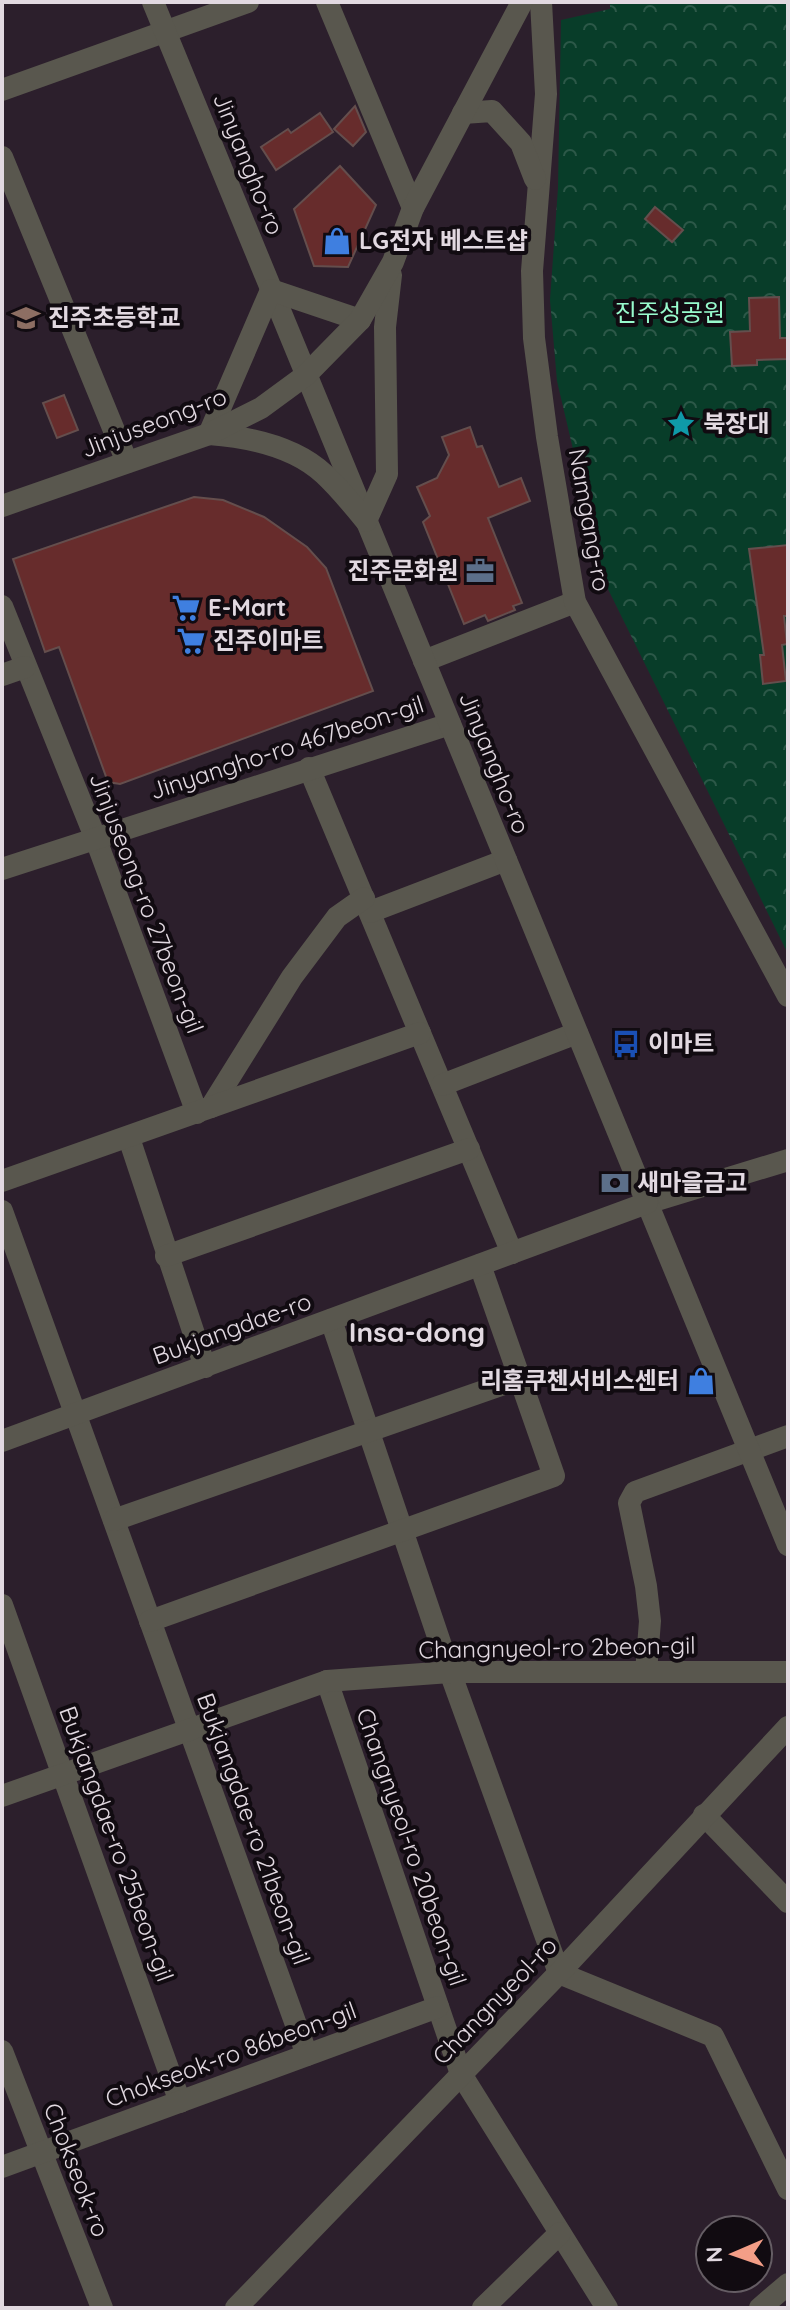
<svg xmlns="http://www.w3.org/2000/svg" width="790" height="2310" viewBox="0 0 790 2310" font-family="Quicksand,'Noto Sans KR',sans-serif">
<style>
.park{fill:url(#park-crowns)}
.building{fill:#672c2c;stroke:#644e4d;stroke-width:2}
.lines{fill:none;stroke-linecap:round;stroke-linejoin:round}
.minor{stroke:#59574e;stroke-width:22}
.tertiary{stroke:#59574e;stroke-width:22}
.labels{text-anchor:middle;stroke-width:8;stroke-linejoin:round;paint-order:stroke}
.street-label{font-size:24px;fill:#e2d9e1;stroke:#110b11}
.poi-label{font-size:24px;font-weight:bold;fill:#e2d9e1;stroke:#110b11;text-anchor:start}
.park-label{font-size:24px;fill:#98fbcd;stroke:#110b11}
.quarter-label{font-size:28px;font-weight:bold;fill:#e2d9e1;stroke:#110b11}
</style>
<defs>
<pattern id="park-crowns" width="20" height="18" patternUnits="userSpaceOnUse" patternTransform="scale(2)"><rect width="20" height="18" fill="#083d29"/><path d="M2 6a3 3 0 1 1 6 0M12 15a3 3 0 1 1 6 0" fill="none" stroke="#2c5848"/></pattern>
</defs>
<rect width="100%" height="100%" fill="#2c1f2c"/>
<!-- park -->
<path class="park" d="M 610,2 L 788,2 L 788,954 L 604,581 L 557,381 L 550,300 L 558,188 L 561,20 L 610,9 Z"/>
<!-- building -->
<g class="building">
<path d="M 355,106 L 366,132 L 353,146 L 334,129 Z"/>
<path d="M 320,113 L 333,132 L 276,170 L 261,147 L 288,129 L 291,133 Z"/>
<path d="M 340,166 L 376,205 L 348,267 L 314,266 L 294,209 Z"/>
<path d="M 655,207 L 683,230 L 672,242 L 645,219 Z"/>
<path d="M 779,297 L 780,338 L 788,338 L 788,359 L 757,360 L 757,365 L 732,366 L 730,332 L 750,331 L 749,298 Z"/>
<path d="M 64,395 L 78,430 L 57,438 L 43,403 Z"/>
<path d="M 470,427 L 477,447 L 482,446 L 499,487 L 521,478 L 530,501 L 488,518 L 522,603 L 513,606 L 515,610 L 488,621 L 485,615 L 464,624 L 423,522 L 430,516 L 417,487 L 437,478 L 449,455 L 442,437 Z"/>
<path d="M 194,497 L 223,500 L 264,517 L 307,547 L 326,568 L 373,691 L 120,784 L 108,782 L 59,647 L 45,652 L 13,559 Z"/>
<path d="M 788,545 L 788,616 L 784,616 L 787,644 L 782,645 L 786,681 L 763,684 L 760,655 L 764,655 L 749,549 Z"/>
</g>
<g class="lines">
<!-- minor -->
<g class="minor">
<path d="M 327,2 L 413,208"/>
<path d="M 2,90 L 248,2"/>
<path d="M 2,157 L 127,462"/>
<path d="M 2,606 L 95,837 L 197,1113"/>
<path d="M 424,661 L 575,602"/>
<path d="M 2,675 L 25,667"/>
<path d="M 309,768 L 512,1253"/>
<path d="M 2,869 L 450,724"/>
<path d="M 370,912 L 506,860"/>
<path d="M 442,1085 L 577,1033"/>
<path d="M 211,1107 L 292,977 L 337,917 L 364,898"/>
<path d="M 129,1138 L 205,1367"/>
<path d="M 2,1181 L 420,1033"/>
<path d="M 647,1203 L 788,1160"/>
<path d="M 2,1211 L 307,2055"/>
<path d="M 166,1256 L 469,1149"/>
<path d="M 331,1320 L 450,1672 L 559,1973 L 713,2036 L 788,2189"/>
<path d="M 114,1520 L 521,1378"/>
<path d="M 2,1605 L 180,2102"/>
<path d="M 150,1621 L 554,1476 L 480,1265"/>
<path d="M 646,1672 L 650,1621 L 646,1586 L 629,1503 L 635,1492 L 788,1436"/>
<path d="M 327,1681 L 461,2074 L 607,2308"/>
<path d="M 2,1796 L 327,1681 L 450,1672 L 788,1672"/>
<path d="M 704,1815 L 788,1902"/>
<path d="M 483,2308 L 560,2233"/>
<path d="M 760,2308 L 788,2284"/>
</g>
<!-- tertiary -->
<g class="tertiary">
<path d="M 153,2 L 788,1545"/>
<path d="M 541,2 L 546,94 L 532,271 L 534,338 L 547,437 L 575,602 L 788,996"/>
<path d="M 463,113 L 492,111 L 521,143 L 535,179"/>
<path d="M 360,320 L 271,290 L 209,434 C 249,437 294,446 324,474 C 339,488 353,505 366,521 L 387,474 L 385,327 L 391,275"/>
<path d="M 2,506 L 209,434 L 261,408 L 306,375 L 360,320 L 393,262 L 413,208 L 522,2"/>
<path d="M 2,1441 L 647,1203"/>
<path d="M 2,2051 L 102,2308"/>
<path d="M 2,2167 L 438,2007"/>
<path d="M 236,2308 L 559,1973 L 788,1727"/>
</g>
</g>
<!-- icons -->
<defs>
<symbol id="shop-bare" viewBox="-9 -9 18 18"><path d="M-5-2.5h2.3a2.7 3.5 0 0 1 5.4 0H5L5.5 6h-11ZM-1.5-2.5h3a1.5 2.3 0 0 0-3 0Z" fill="#3f7fe0" stroke="#110b11" stroke-width="2.5" paint-order="stroke"/></symbol>
<symbol id="school-bare" viewBox="-9 -9 18 18"><path d="M0-5L7-2L0 1L-7-2ZM-4 1L0 2.5L4 1V4Q0 6-4 4Z" fill="#8d6e63" stroke="#110b11" stroke-width="2.5" paint-order="stroke"/></symbol>
<symbol id="sight-bare" viewBox="-9 -9 18 18"><path d="M0-6L1.8-2.2L6-1.7L2.9 1.2L3.7 5.4L0 3.3L-3.7 5.4L-2.9 1.2L-6-1.7L-1.8-2.2Z" fill="#0f9aa8" stroke="#110b11" stroke-width="2.5" paint-order="stroke"/></symbol>
<symbol id="office-bare" viewBox="-9 -9 18 18"><path d="M-6-3h4V-5.5h4V-3h4V5H-6ZM-1-4.5V-3h2v-1.5ZM-6 0V1H6V0Z" fill="#5c6f8a" stroke="#110b11" stroke-width="2.5" paint-order="stroke"/></symbol>
<symbol id="supermarket-bare" viewBox="-9 -9 18 18"><path d="M-6-5.5h2.5l.6 2H6L4.5 2H-2.5L-4.4-4H-6ZM-1.5 3.2a1.3 1.3 0 1 0 .1 0ZM3 3.2a1.3 1.3 0 1 0 .1 0Z" fill="#3f7fe0" stroke="#110b11" stroke-width="2.5" paint-order="stroke"/></symbol>
<symbol id="bus-bare" viewBox="-9 -9 18 18"><path d="M-5-6H5V4H4V6H2V4H-2V6H-4V4H-5ZM-3.5-4V0h7V-4ZM-3.5 1.2v1.5H-2V1.2ZM2 1.2v1.5H3.5V1.2Z" fill="#1a4fb4" stroke="#110b11" stroke-width="2.5" paint-order="stroke"/></symbol>
<symbol id="bank-bare" viewBox="-9 -9 18 18"><path d="M-6-4H6V4H-6ZM0-2.3a2.3 2.3 0 1 0 0 4.6a2.3 2.3 0 1 0 0-4.6Z" fill="#5c6f8a" stroke="#110b11" stroke-width="2.5" paint-order="stroke"/></symbol>
</defs>
<g fill-rule="evenodd">
<use href="#shop-bare" x="317" y="221" width="40" height="40"/>
<use href="#school-bare" x="6" y="298" width="40" height="40"/>
<use href="#sight-bare" x="661" y="404" width="40" height="40"/>
<use href="#office-bare" x="460" y="551" width="40" height="40"/>
<use href="#supermarket-bare" x="166" y="588" width="40" height="40"/>
<use href="#supermarket-bare" x="171" y="621" width="40" height="40"/>
<use href="#bus-bare" x="606" y="1024" width="40" height="40"/>
<use href="#bank-bare" x="595" y="1163" width="40" height="40"/>
<use href="#shop-bare" x="681" y="1361" width="40" height="40"/>
</g>
<g class="labels">
<!-- street labels -->
<g class="street-label">
<text transform="translate(248 164) rotate(68)" y="8">Jinyangho-ro</text>
<text transform="translate(154 423) rotate(-21)" y="8">Jinjuseong-ro</text>
<text transform="translate(589 520) rotate(80)" y="8">Namgang-ro</text>
<text transform="translate(287 748) rotate(-18)" y="8">Jinyangho-ro 467beon-gil</text>
<text transform="translate(494 763) rotate(68)" y="8">Jinyangho-ro</text>
<text transform="translate(146 903) rotate(69)" y="8">Jinjuseong-ro 27beon-gil</text>
<text transform="translate(232 1329) rotate(-20)" y="8">Bukjangdae-ro</text>
<text transform="translate(557 1648) rotate(-1)" y="8">Changnyeol-ro 2beon-gil</text>
<text transform="translate(253 1829) rotate(70)" y="8">Bukjangdae-ro 21beon-gil</text>
<text transform="translate(116 1844) rotate(70)" y="8">Bukjangdae-ro 25beon-gil</text>
<text transform="translate(411 1847) rotate(71)" y="8">Changnyeol-ro 20beon-gil</text>
<text transform="translate(495 2001) rotate(-46)" y="8">Changnyeol-ro</text>
<text transform="translate(231 2055) rotate(-20)" y="8">Chokseok-ro 86beon-gil</text>
<text transform="translate(76 2170) rotate(69)" y="8">Chokseok-ro</text>
</g>
<!-- poi labels -->
<g class="poi-label">
<text x="359" y="249">LG전자 베스트샵</text>
<text x="48" y="326">진주초등학교</text>
<text x="703" y="432">북장대</text>
<text x="458" y="579" text-anchor="end">진주문화원</text>
<text x="208" y="616">E-Mart</text>
<text x="213" y="649">진주이마트</text>
<text x="648" y="1052">이마트</text>
<text x="637" y="1191">새마을금고</text>
<text x="679" y="1389" text-anchor="end">리홈쿠첸서비스센터</text>
</g>
<!-- park labels -->
<g class="park-label">
<text x="670" y="321">진주성공원</text>
</g>
<!-- quarter labels -->
<g class="quarter-label">
<text x="417" y="1342">Insa-dong</text>
</g>
</g>
<!-- border -->
<rect width="790" height="2310" fill="none" stroke="#e2d9e1" stroke-width="8"/>
<!-- north arrow -->
<g transform="translate(734 2254) rotate(268)"><circle r="38" fill="#110b11" stroke="#655d64" stroke-width="2"/>
<path d="M0-6L14 30L0 20L-14 30Z" fill="#f49e87"/>
<text y="-12" font-size="22" font-weight="bold" text-anchor="middle" fill="#e2d9e1">N</text>
</g>
</svg>
